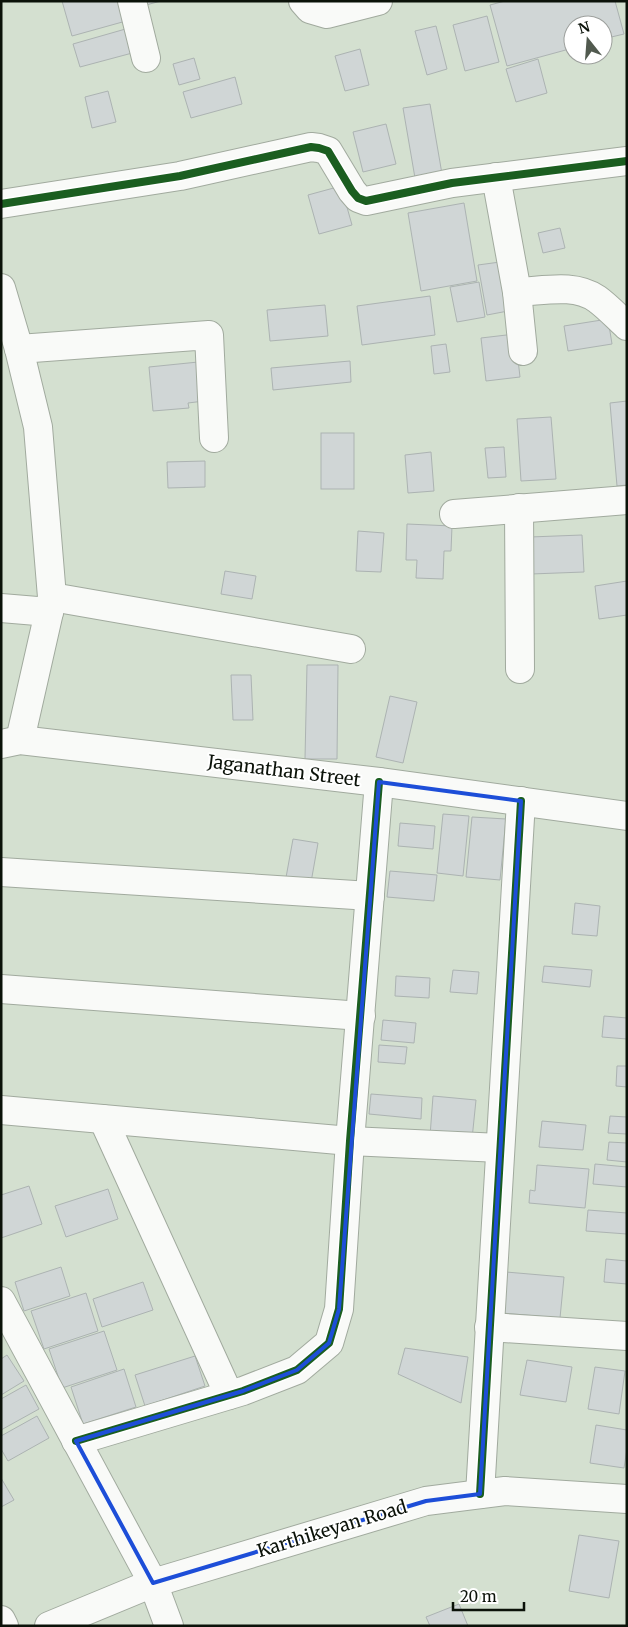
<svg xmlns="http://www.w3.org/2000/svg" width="628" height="1627" viewBox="0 0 628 1627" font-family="Merriweather,serif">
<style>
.building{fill:#d0d6d6;stroke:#acb3b2}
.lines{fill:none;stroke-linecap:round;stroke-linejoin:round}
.minor-casing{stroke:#a1aa9e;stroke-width:30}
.minor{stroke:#f9faf8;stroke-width:28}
.cycleway-casing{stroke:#fff;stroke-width:11}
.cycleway{stroke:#1b5e20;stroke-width:8}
.marked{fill:none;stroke:#1d4ed8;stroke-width:4;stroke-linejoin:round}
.labels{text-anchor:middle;stroke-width:4;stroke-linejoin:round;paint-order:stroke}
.street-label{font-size:18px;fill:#0b1209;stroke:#fff}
</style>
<rect width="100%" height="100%" fill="#d4e0d0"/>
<!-- building -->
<g class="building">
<path d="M 62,1 L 121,1 L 126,21 L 72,36 Z"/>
<path d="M 145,1 L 161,1 L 146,5 Z"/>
<path d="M 505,1 L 615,1 L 624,34 L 603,39 L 603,25 L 573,25 L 573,48 L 507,66 L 490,5 Z"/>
<path d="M 487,16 L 499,62 L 465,71 L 453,25 Z"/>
<path d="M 436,26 L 447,69 L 427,75 L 415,31 Z"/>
<path d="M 129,28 L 136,52 L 80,67 L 73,44 Z"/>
<path d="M 360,49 L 369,85 L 345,91 L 335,56 Z"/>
<path d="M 194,58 L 200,79 L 179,85 L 173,64 Z"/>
<path d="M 538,59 L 547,93 L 516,102 L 506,69 Z"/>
<path d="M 235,77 L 242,104 L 191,118 L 183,92 Z"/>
<path d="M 108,91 L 116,122 L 92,128 L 85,97 Z"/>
<path d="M 430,104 L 442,174 L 415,178 L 403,108 Z"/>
<path d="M 386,124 L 396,164 L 363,172 L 353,132 Z"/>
<path d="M 341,186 L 352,225 L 319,234 L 308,195 Z"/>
<path d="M 464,203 L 477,281 L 421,291 L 408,213 Z"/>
<path d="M 560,228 L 565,248 L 543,253 L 538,233 Z"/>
<path d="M 500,262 L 508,311 L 487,315 L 478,265 Z"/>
<path d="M 479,282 L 485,317 L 457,322 L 450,287 Z"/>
<path d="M 430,296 L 435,335 L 362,345 L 357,306 Z"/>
<path d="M 325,305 L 328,336 L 270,341 L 267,310 Z"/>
<path d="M 608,319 L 612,344 L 568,351 L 564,326 Z"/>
<path d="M 515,334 L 520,377 L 486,381 L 481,338 Z"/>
<path d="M 446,344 L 450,372 L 434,374 L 431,346 Z"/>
<path d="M 208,361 L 212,400 L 188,403 L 189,408 L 153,411 L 149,367 Z"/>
<path d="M 350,361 L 351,382 L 273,390 L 271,368 Z"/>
<path d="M 627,401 L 627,485 L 617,486 L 610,403 Z"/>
<path d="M 551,417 L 556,479 L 521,481 L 517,419 Z"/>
<rect x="321" y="433" width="33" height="56"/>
<path d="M 504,447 L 506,477 L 488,478 L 485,448 Z"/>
<path d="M 431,452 L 434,491 L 408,493 L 405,455 Z"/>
<path d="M 205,461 L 205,487 L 168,488 L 167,462 Z"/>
<path d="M 407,524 L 452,526 L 451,551 L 444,551 L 443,579 L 416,578 L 417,560 L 406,560 Z"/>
<path d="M 358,531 L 384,533 L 381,572 L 356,571 Z"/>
<path d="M 582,535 L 584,572 L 531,574 L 530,537 Z"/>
<path d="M 225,571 L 256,576 L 252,599 L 221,594 Z"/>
<path d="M 627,581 L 627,615 L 599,619 L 595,586 Z"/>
<path d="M 307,665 L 338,665 L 337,759 L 305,759 Z"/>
<path d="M 231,675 L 251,675 L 253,720 L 233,720 Z"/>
<path d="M 390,696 L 417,702 L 403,763 L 376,757 Z"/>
<path d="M 443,814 L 469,816 L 463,876 L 437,873 Z"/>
<path d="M 472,817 L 506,819 L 500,880 L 466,877 Z"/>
<path d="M 400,823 L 435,826 L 433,849 L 398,846 Z"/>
<path d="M 293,839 L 318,843 L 310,888 L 285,883 Z"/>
<path d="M 390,871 L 437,875 L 434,901 L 387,897 Z"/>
<path d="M 575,903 L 600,906 L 597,936 L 572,934 Z"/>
<path d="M 544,966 L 592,970 L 590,987 L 542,982 Z"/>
<path d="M 453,970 L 479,972 L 477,994 L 450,992 Z"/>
<path d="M 396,976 L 430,978 L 429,998 L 395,996 Z"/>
<path d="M 604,1016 L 627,1018 L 627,1039 L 602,1037 Z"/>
<path d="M 383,1020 L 416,1023 L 414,1043 L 381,1040 Z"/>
<path d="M 379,1045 L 407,1047 L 405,1064 L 378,1062 Z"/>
<path d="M 617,1066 L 627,1066 L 627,1087 L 616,1086 Z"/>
<path d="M 371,1094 L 422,1098 L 421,1119 L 369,1114 Z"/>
<path d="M 433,1096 L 476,1100 L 472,1139 L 430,1136 Z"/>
<path d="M 610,1116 L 627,1117 L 627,1134 L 608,1133 Z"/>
<path d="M 542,1121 L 586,1125 L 583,1150 L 539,1147 Z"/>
<path d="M 609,1142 L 627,1143 L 627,1162 L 607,1160 Z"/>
<path d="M 595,1164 L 627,1167 L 627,1187 L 593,1184 Z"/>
<path d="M 537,1165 L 589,1169 L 585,1208 L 529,1203 L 530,1190 L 535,1191 Z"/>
<path d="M 29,1186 L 42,1224 L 1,1238 L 1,1195 Z"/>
<path d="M 108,1189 L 118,1219 L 66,1237 L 55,1206 Z"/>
<path d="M 588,1210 L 627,1213 L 627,1234 L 586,1231 Z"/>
<path d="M 606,1259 L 627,1261 L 627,1284 L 604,1282 Z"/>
<path d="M 61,1267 L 70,1296 L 24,1311 L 15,1282 Z"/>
<path d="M 506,1272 L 564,1277 L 560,1318 L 502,1313 Z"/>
<path d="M 143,1282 L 153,1310 L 102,1327 L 93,1299 Z"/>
<path d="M 86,1293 L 98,1331 L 44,1349 L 31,1311 Z"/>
<path d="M 104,1331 L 117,1370 L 62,1388 L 49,1349 Z"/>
<path d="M 405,1348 L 468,1357 L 461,1403 L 398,1374 Z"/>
<path d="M 7,1355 L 24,1381 L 1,1395 L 1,1359 Z"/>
<path d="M 195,1356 L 205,1386 L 145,1406 L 135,1375 Z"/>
<path d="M 527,1360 L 572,1367 L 566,1402 L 520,1395 Z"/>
<path d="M 595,1367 L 625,1371 L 619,1414 L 588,1409 Z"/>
<path d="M 124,1369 L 136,1407 L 83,1424 L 71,1387 Z"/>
<path d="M 26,1385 L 39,1409 L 1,1430 L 1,1399 Z"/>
<path d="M 37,1416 L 49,1438 L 8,1461 L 1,1449 L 1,1436 Z"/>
<path d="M 596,1425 L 627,1430 L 627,1449 L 624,1468 L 590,1463 Z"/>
<path d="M 1,1478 L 14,1500 L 1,1507 Z"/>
<path d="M 579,1535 L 619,1541 L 609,1598 L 569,1591 Z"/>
<path d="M 459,1604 L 468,1626 L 430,1626 L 426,1617 Z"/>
</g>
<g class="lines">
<defs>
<g id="minor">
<path d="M 132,1 L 146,58"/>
<path d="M 303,1 L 310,9 L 327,14 L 378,1"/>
<path d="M 496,177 L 517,292 L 523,351"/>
<path d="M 1,204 L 180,176 L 311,147 L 319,148 L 328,151 L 352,191 L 358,198 L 366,201 L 452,183 L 627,161"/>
<path d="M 1,288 L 19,349 L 38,427 L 52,597 L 49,612"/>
<path d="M 517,292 C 544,291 574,283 597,299 C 608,307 617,317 627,326"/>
<path d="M 19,349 L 209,335 L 214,438"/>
<path d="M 519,508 L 520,669"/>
<path d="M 454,514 L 627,500"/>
<path d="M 52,597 L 351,649"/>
<path d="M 1,608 L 49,612 L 20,740"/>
<path d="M 1,744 L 20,740 L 379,782 L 627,816"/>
<path d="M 1,872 L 370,896"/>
<path d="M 1,989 L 361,1016"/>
<path d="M 1,1110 L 350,1141 L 500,1148"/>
<path d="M 103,1119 L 229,1395"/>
<path d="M 1,1301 L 153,1583 L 169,1626"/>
<path d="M 489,1327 L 627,1336"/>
<path d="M 76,1441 L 243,1391 L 297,1370 L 329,1343 L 339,1309 L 350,1141 L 379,782"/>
<path d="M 480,1494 L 521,801"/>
<path d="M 1,1620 L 4,1626"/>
<path d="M 49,1626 L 153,1583 L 426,1501 L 505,1491 L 627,1499"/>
</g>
</defs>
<!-- minor casing -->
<use href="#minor" class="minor-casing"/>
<!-- minor -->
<use href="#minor" class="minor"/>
<defs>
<g id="cycleway">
<path d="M 1,204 L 180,176 L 311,147 L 319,148 L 328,151 L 352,191 L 358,198 L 366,201 L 452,183 L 627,161"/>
<path d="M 76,1441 L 243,1391 L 297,1370 L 329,1343 L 339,1309 L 350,1141 L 379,782"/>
<path d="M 480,1494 L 521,801"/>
</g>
</defs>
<!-- cycleway casing -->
<use href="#cycleway" class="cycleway-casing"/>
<!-- cycleway -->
<use href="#cycleway" class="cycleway"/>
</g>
<!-- marked area -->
<path class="marked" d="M 379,782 L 521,801 L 480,1494 L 426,1501 L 153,1583 L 76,1441 L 243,1391 L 297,1370 L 329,1343 L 339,1309 Z"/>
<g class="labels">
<!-- street labels -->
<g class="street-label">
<text transform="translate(284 771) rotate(7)" y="6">Jaganathan Street</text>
<text transform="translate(332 1529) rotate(-17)" y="6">Karthikeyan Road</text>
</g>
</g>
<!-- border -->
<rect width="628" height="1627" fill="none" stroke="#0b1209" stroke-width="5"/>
<!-- north arrow -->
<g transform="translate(588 40) rotate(343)"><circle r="24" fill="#ffffff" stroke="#9da09d"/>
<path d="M0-4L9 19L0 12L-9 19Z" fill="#515a4f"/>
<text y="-8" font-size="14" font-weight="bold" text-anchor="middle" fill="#0b1209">N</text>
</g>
<!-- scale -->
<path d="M453 1602v8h71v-8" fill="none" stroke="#0b1209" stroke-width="2.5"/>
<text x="460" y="1602" font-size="15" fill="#0b1209" stroke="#ffffff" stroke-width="4" paint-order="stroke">20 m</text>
</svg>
